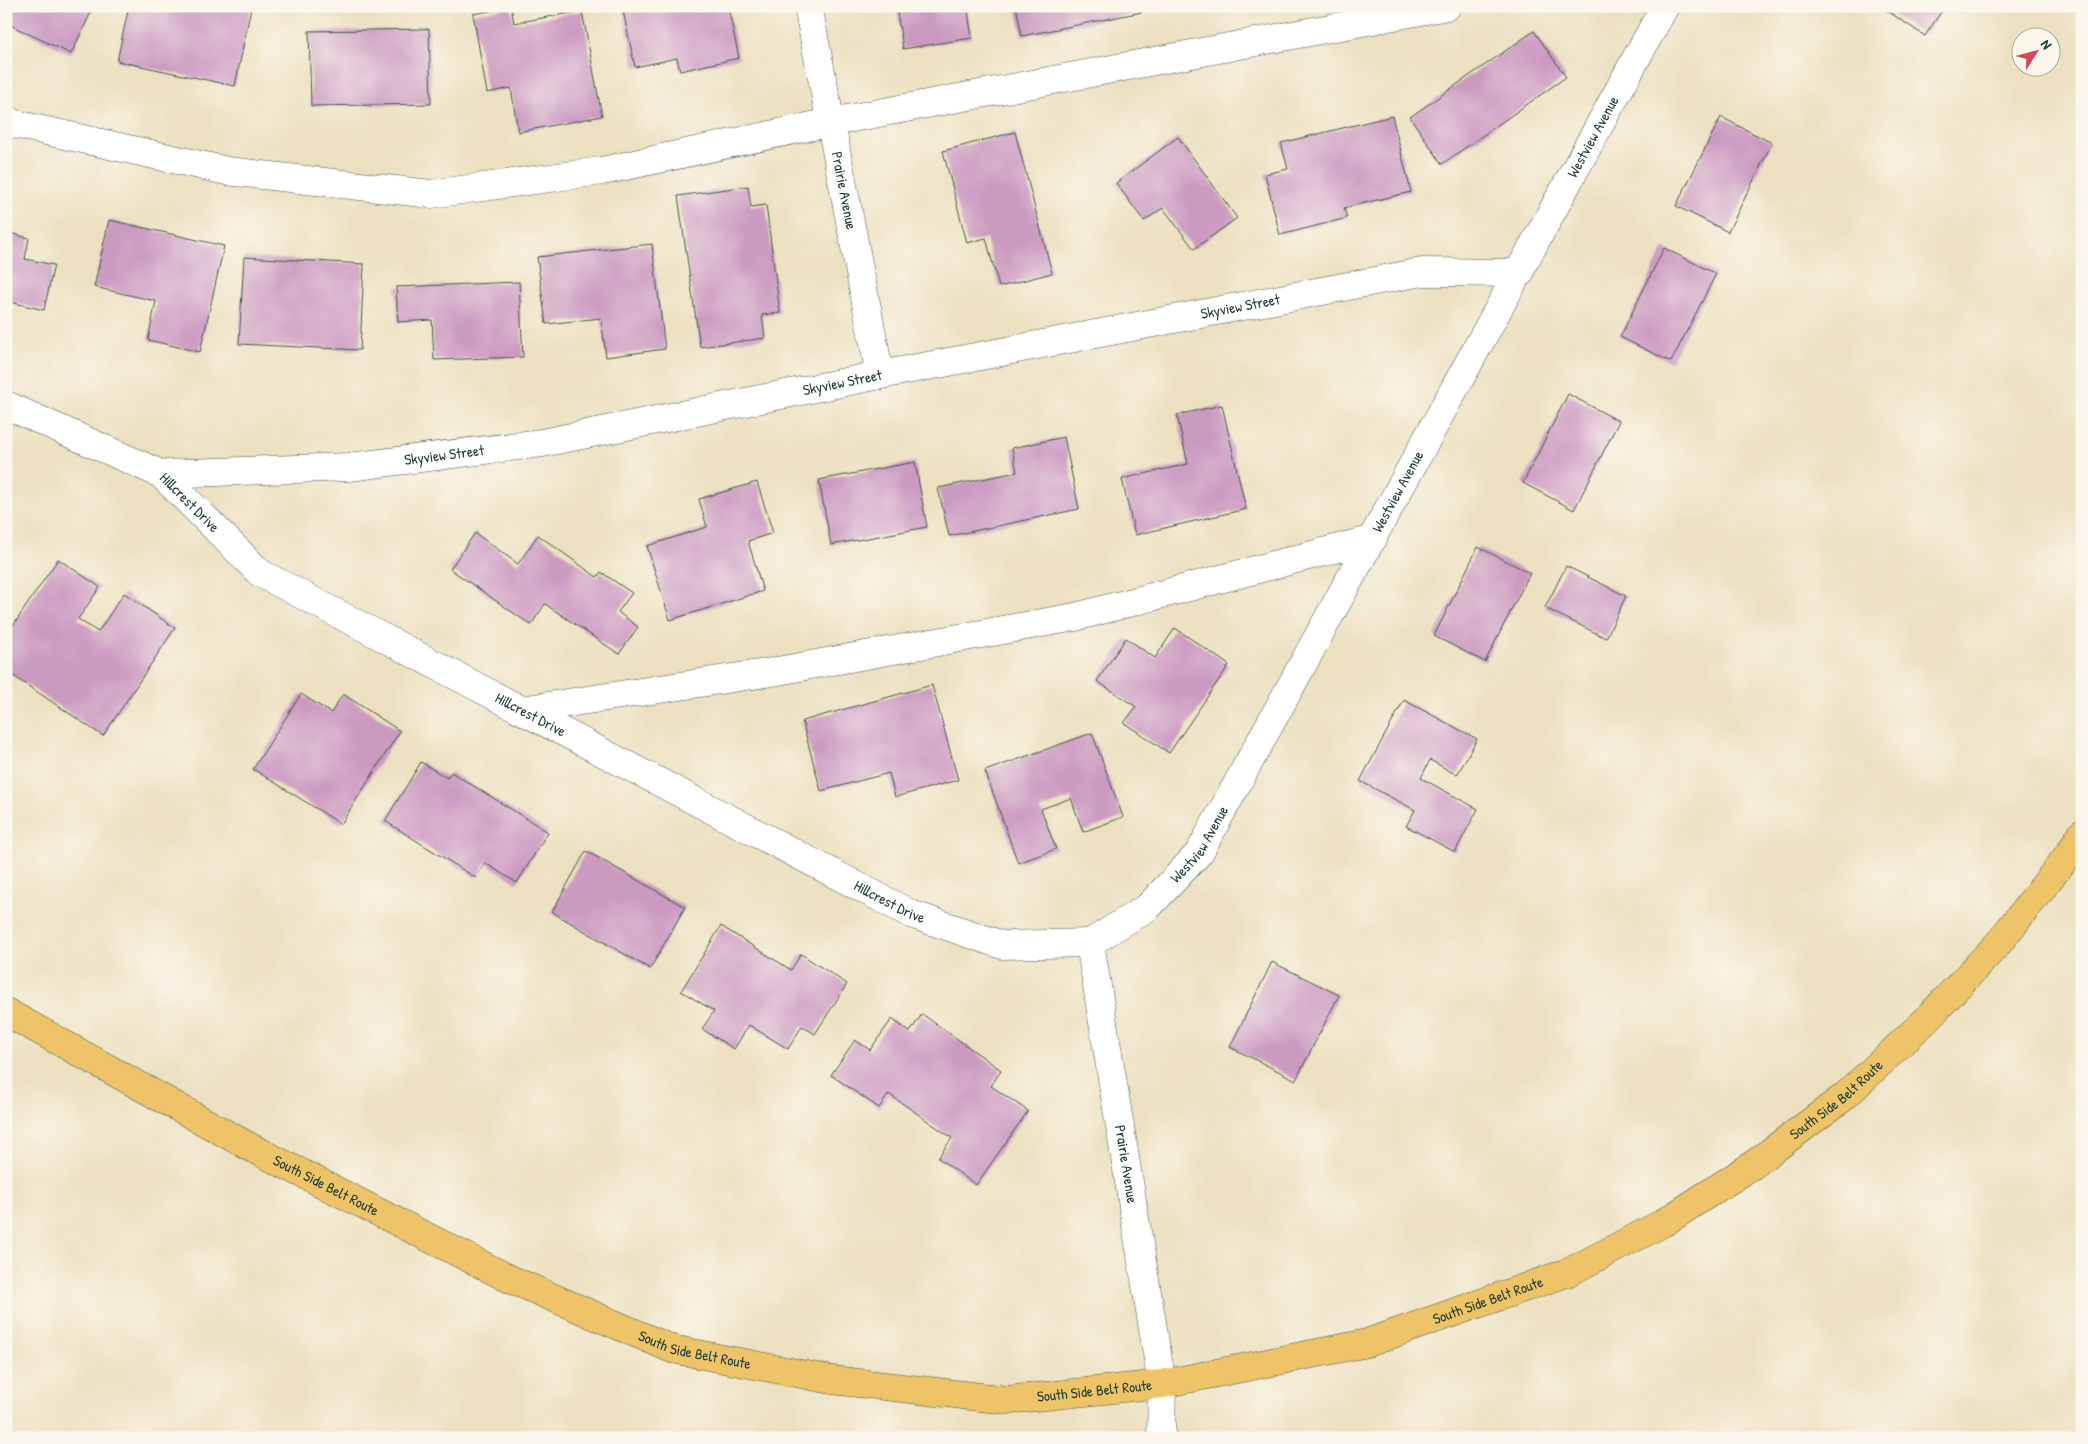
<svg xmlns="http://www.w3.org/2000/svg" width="2088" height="1444" viewBox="0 0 2088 1444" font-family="'Patrick Hand',sans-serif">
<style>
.building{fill:#cb9ac1}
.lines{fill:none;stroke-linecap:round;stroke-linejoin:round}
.minor-casing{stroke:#3e5549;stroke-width:29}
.major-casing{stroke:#3e5549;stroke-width:29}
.minor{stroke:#fff;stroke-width:28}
.major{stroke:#efc469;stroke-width:28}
.labels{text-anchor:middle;stroke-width:5;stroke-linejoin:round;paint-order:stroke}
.street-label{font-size:15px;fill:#1f3d34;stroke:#fbf7ec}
</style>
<rect width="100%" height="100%" fill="#fbf7ec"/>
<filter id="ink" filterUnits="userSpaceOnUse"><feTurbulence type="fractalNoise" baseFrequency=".02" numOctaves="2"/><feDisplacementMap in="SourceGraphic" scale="10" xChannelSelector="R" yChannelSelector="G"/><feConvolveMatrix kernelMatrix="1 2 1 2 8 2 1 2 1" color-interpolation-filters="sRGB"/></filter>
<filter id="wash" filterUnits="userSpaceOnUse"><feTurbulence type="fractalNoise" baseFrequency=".0096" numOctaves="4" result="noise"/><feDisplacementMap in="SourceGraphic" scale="20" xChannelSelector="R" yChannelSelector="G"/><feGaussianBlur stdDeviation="1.12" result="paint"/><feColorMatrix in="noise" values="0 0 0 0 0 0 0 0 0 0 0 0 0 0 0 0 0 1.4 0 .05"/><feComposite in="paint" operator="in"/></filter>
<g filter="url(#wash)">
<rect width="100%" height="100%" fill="#ece0c0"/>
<g id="blocks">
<!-- building -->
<g class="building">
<path d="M 6,6 L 94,6 L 71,54 L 6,23 Z"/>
<path d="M 129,6 L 251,8 L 235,86 L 117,61 Z"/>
<path d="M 622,6 L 728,6 L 739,58 L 680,71 L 677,58 L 635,67 Z"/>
<path d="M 896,6 L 967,6 L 972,38 L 903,49 Z"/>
<path d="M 1016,6 L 1141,6 L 1142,12 L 1022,36 Z"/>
<path d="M 1880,6 L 1945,6 L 1925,36 Z"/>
<path d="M 511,7 L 514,23 L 582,11 L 602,116 L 518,132 L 511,88 L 487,93 L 473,14 Z"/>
<path d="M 429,29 L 431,104 L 311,106 L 309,31 Z"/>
<path d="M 1534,31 L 1566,77 L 1442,164 L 1410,117 Z"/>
<path d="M 1392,116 L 1411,192 L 1344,208 L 1347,218 L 1280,235 L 1265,174 L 1288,169 L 1281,143 Z"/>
<path d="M 1721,117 L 1772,143 L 1728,232 L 1676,206 Z"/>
<path d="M 1015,132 L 1052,273 L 999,287 L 986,238 L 967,243 L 943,151 Z"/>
<path d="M 1178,137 L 1237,218 L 1194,249 L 1163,208 L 1144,221 L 1116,183 Z"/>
<path d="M 748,186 L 751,207 L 766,205 L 780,313 L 762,315 L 765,338 L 700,347 L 678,196 Z"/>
<path d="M 109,220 L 224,246 L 200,352 L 148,340 L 156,301 L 94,287 Z"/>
<path d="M 6,232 L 29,238 L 25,259 L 54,265 L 44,310 L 6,301 Z"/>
<path d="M 652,244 L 665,349 L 606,357 L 601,318 L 546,324 L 537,257 Z"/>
<path d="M 1664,248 L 1716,274 L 1671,362 L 1620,337 Z"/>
<path d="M 244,257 L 364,264 L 360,350 L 239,344 Z"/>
<path d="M 519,282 L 523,357 L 434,360 L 432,320 L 398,322 L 396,287 Z"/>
<path d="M 1568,394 L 1619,421 L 1574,510 L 1523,483 Z"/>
<path d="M 1222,405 L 1246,509 L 1135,535 L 1122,479 L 1188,464 L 1177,415 Z"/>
<path d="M 1064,437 L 1079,509 L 949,536 L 938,488 L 1017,472 L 1012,448 Z"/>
<path d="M 915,462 L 927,527 L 831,545 L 819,480 Z"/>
<path d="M 757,482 L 773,533 L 748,541 L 763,591 L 670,620 L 647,546 L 707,527 L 699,499 Z"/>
<path d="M 475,533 L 518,564 L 538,535 L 597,577 L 601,572 L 632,593 L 618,612 L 638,627 L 619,654 L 545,604 L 531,625 L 450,569 Z"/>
<path d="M 1478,547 L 1530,573 L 1485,662 L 1434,636 Z"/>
<path d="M 58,559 L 100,587 L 78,619 L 98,632 L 124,593 L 175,628 L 103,736 L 6,671 L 6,636 Z"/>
<path d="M 1566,566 L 1626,596 L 1606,638 L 1545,608 Z"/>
<path d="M 1175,628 L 1229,665 L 1169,753 L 1124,723 L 1136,707 L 1097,681 L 1126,638 L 1155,658 Z"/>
<path d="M 932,685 L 958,780 L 895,797 L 889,773 L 821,791 L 802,721 Z"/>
<path d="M 301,694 L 331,713 L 343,694 L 400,731 L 341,824 L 253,769 Z"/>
<path d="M 1404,700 L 1477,739 L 1457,775 L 1430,760 L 1421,778 L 1478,809 L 1455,852 L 1406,826 L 1415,810 L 1360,781 Z"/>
<path d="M 1092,733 L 1123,817 L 1083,832 L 1071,798 L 1041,809 L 1056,849 L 1018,863 L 985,771 Z"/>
<path d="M 421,762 L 447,778 L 451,772 L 548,832 L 517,883 L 485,863 L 476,878 L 385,821 Z"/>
<path d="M 586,851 L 685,907 L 650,969 L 552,912 Z"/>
<path d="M 721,926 L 791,970 L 801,954 L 847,984 L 815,1034 L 802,1026 L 788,1049 L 749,1025 L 734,1049 L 702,1029 L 714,1011 L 681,991 Z"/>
<path d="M 1272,962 L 1339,995 L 1296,1080 L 1230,1047 Z"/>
<path d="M 922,1014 L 1001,1070 L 991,1086 L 1028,1111 L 976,1185 L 938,1158 L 952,1138 L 889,1094 L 879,1108 L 831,1075 L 855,1040 L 870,1050 L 892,1019 L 910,1032 Z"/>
</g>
</g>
</g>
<g filter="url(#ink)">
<use href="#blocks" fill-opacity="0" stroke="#3e5549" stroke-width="1"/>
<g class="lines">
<defs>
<g id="minor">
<path id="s1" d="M 808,6 L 880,375"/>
<path d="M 6,120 L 15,124 L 227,171 L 431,194 L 602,171 L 831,122 L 1447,6"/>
<path id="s2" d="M 6,405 L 161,474 L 260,573 L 911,914 L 1002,945 L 1090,943"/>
<path id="s3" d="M 161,474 L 349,467 L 542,443 L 880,375 L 1422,272 L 1520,273"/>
<path d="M 521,710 L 772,672 L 1075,617 L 1373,539"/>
<path id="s4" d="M 1090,943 L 1148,907 L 1199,853 L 1665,6"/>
<path id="s5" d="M 1090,943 L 1162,1384 L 1161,1438"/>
</g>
<g id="major">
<path id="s6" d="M 6,1012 L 248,1146 L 510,1279 L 672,1349 L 832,1380 L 1007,1400 L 1162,1384 L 1367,1343 L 1569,1272 L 1663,1223 L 1750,1167 L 1844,1097 L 1925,1021 L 1997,945 L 2069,854 L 2082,833"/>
</g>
</defs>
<!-- minor casing -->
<use href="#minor" class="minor-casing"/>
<!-- major casing -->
<use href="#major" class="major-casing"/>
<!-- minor -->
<use href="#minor" class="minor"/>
<!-- major -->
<use href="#major" class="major"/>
</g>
</g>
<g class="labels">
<!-- street labels -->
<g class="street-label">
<text dy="5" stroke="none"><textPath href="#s4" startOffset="960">Westview Avenue</textPath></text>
<text dy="5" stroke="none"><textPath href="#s1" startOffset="188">Prairie Avenue</textPath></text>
<text dy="5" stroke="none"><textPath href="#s3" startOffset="1094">Skyview Street</textPath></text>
<text dy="5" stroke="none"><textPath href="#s3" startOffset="689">Skyview Street</textPath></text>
<text dy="5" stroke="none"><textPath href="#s3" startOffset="284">Skyview Street</textPath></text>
<text dy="5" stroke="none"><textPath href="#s4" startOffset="555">Westview Avenue</textPath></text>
<text dy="5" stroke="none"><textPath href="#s2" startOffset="210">Hillcrest Drive</textPath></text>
<text dy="5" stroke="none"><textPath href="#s2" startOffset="615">Hillcrest Drive</textPath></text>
<text dy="5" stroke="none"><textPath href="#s4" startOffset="150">Westview Avenue</textPath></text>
<text dy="5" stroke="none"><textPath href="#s2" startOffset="1020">Hillcrest Drive</textPath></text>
<text dy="5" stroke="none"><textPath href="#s6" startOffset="1984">South Side Belt Route</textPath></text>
<text dy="5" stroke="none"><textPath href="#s5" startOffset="224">Prairie Avenue</textPath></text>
<text dy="5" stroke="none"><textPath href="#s6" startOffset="364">South Side Belt Route</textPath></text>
<text dy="5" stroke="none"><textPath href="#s6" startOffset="1579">South Side Belt Route</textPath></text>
<text dy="5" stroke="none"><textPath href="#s6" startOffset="769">South Side Belt Route</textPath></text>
<text dy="5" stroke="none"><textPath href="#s6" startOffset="1174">South Side Belt Route</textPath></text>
</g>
</g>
<!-- margin -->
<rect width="2088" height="1444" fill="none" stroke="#fbf7ec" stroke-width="25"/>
<!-- north arrow -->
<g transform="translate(2036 52) rotate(54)"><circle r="24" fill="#fbf7ec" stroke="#a3ada2"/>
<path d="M0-4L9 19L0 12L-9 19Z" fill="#d1495b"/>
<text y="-8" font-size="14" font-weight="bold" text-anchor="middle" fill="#1f3d34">N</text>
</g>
</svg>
